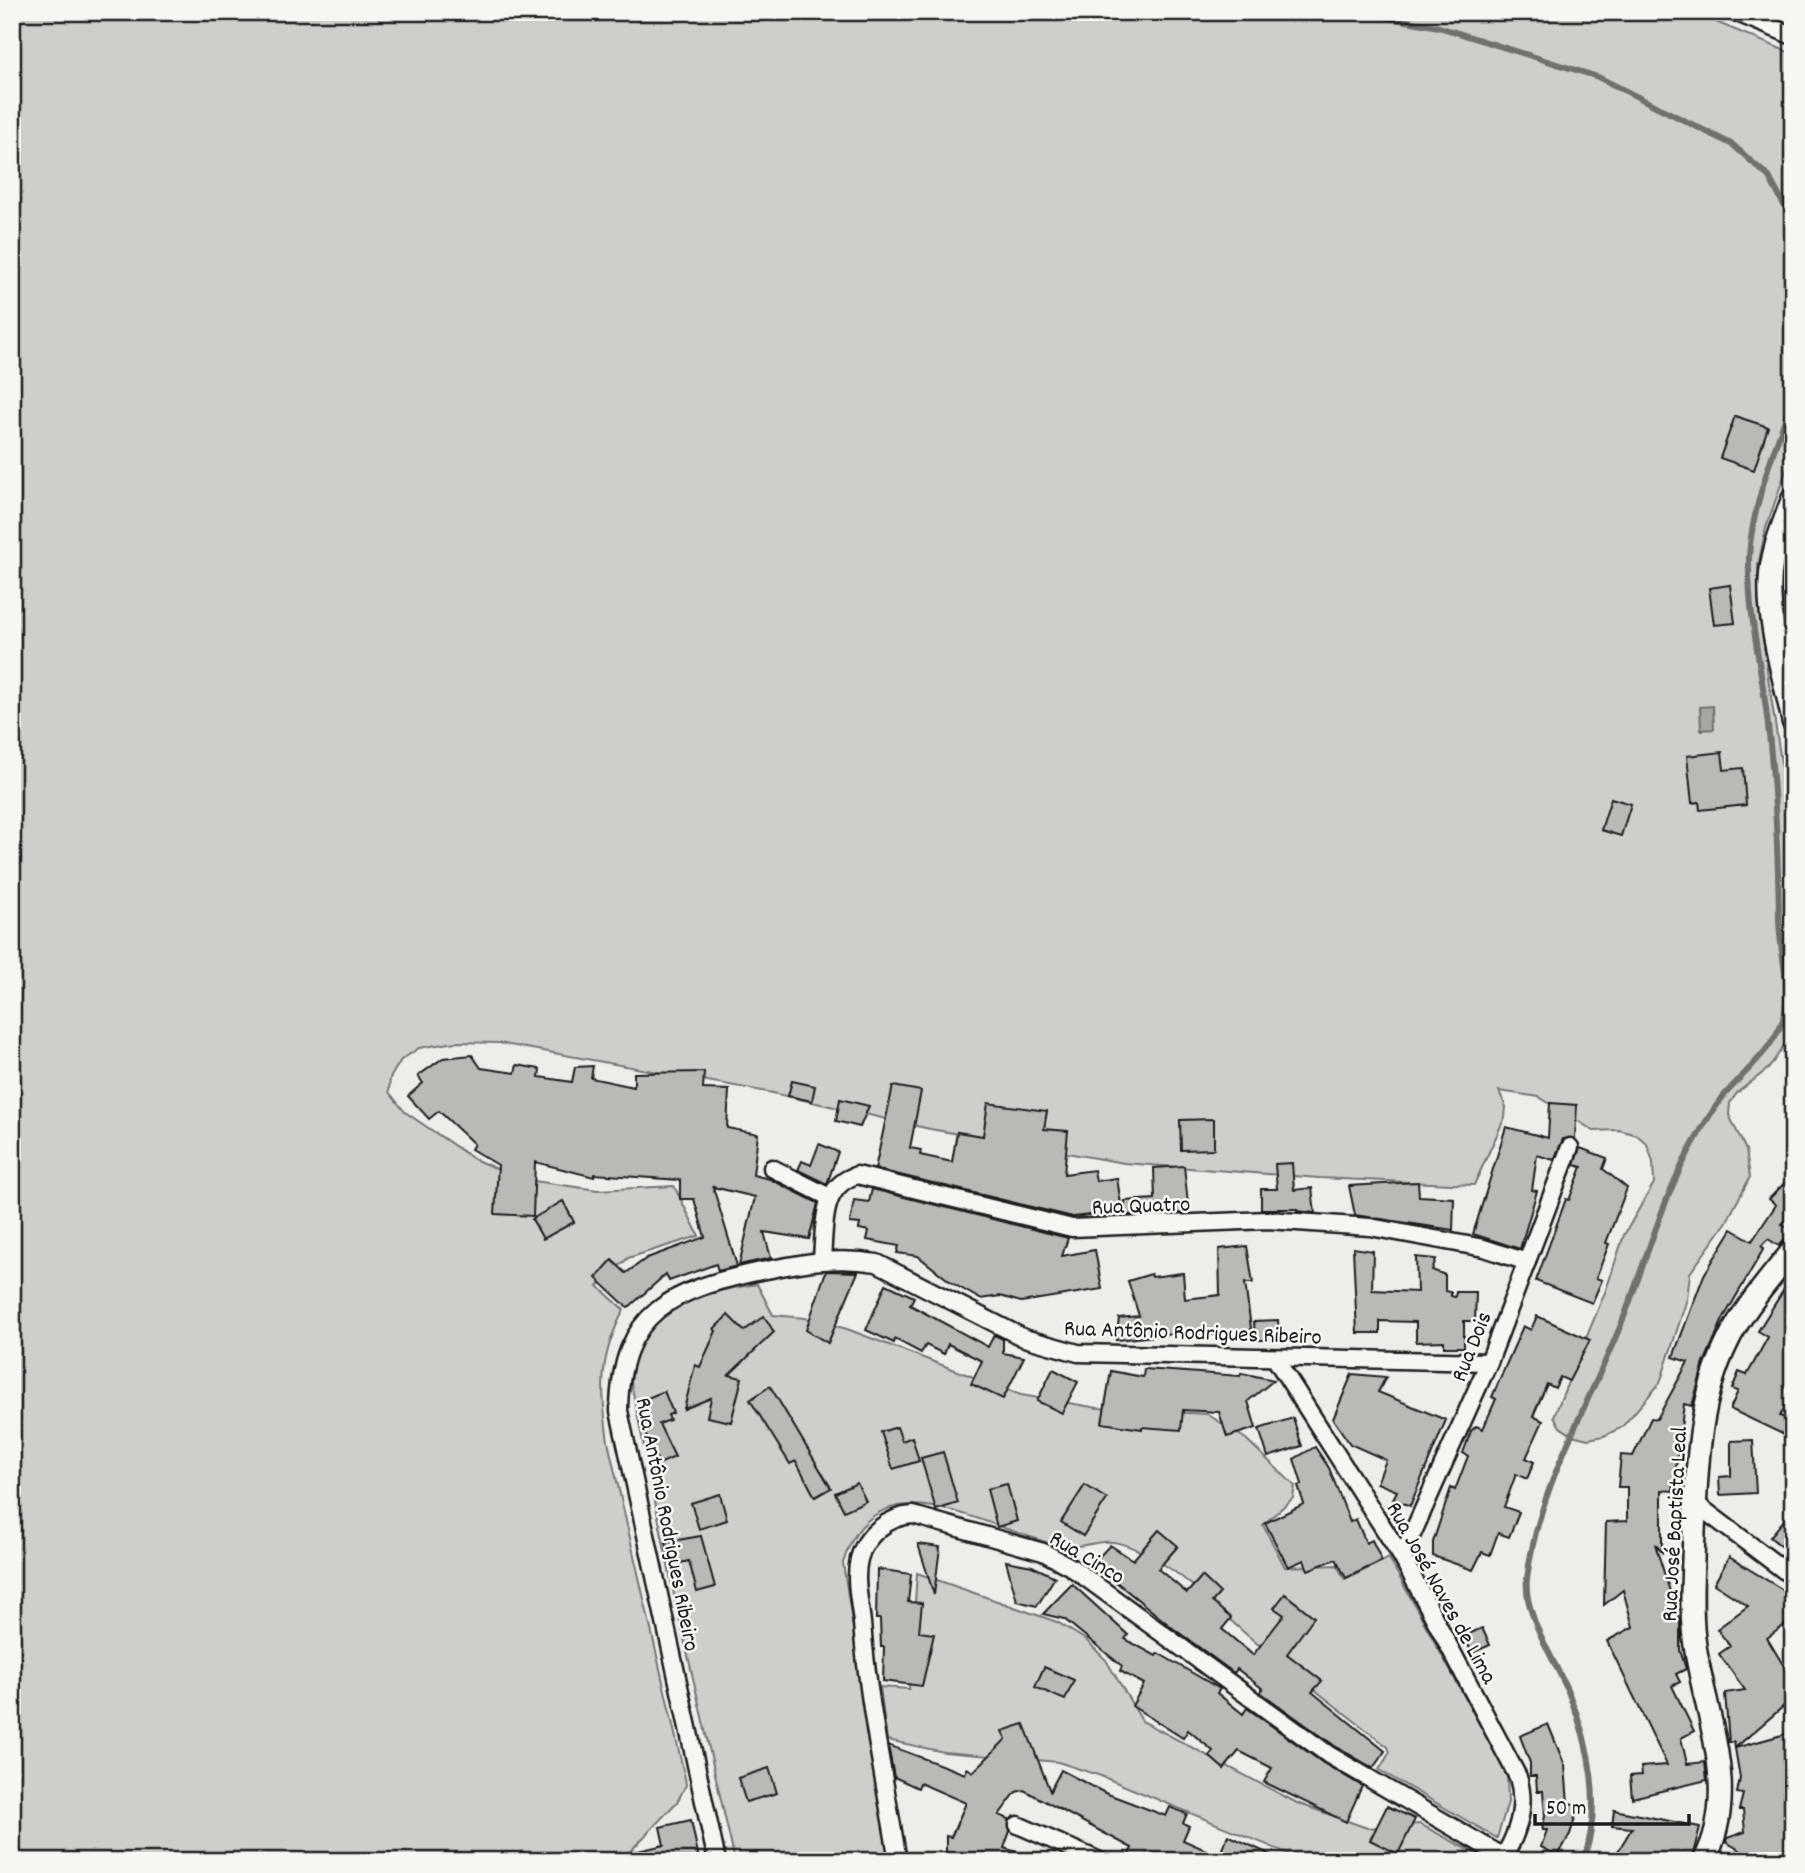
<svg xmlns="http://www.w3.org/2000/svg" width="1805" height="1873" viewBox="0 0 1805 1873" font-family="Dekko,sans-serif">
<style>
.green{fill:#cececb;stroke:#757574;stroke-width:2}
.water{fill:#a6a6a3;stroke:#6f6f6d;stroke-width:2}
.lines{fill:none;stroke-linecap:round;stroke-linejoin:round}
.stream{stroke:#6f6f6d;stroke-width:6}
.building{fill:#b9b9b6;stroke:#1c1c1c;stroke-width:2}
.minor-casing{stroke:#1c1c1c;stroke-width:21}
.tertiary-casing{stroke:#1c1c1c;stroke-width:26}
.minor{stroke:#f6f6f2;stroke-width:16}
.tertiary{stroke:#f6f6f2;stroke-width:21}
.labels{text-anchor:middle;stroke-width:5;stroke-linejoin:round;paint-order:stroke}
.street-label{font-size:23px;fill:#1c1c1c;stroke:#f6f6f2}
</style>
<rect width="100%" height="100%" fill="#edede9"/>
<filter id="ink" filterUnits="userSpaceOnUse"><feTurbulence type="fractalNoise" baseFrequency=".0143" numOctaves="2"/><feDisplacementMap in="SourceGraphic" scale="14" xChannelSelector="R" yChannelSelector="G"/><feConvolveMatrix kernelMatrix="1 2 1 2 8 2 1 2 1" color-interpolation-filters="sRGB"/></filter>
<g filter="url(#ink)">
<!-- green -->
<g class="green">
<path d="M 12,12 L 1692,12 L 1793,54 L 1793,450 L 1766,528 L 1758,565 L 1758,597 L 1768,677 L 1781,762 L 1793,811 L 1793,1032 L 1769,1068 L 1737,1093 L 1730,1103 L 1729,1115 L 1746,1150 L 1750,1177 L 1726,1223 L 1690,1273 L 1687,1299 L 1660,1383 L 1622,1427 L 1604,1436 L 1588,1439 L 1572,1435 L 1560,1427 L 1554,1416 L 1606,1290 L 1624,1235 L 1654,1183 L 1653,1162 L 1647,1144 L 1637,1135 L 1619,1130 L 1594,1131 L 1539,1097 L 1499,1091 L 1506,1107 L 1505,1117 L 1474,1185 L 1319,1178 L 1124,1163 L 930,1129 L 773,1093 L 499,1043 L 455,1042 L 419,1048 L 401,1060 L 390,1078 L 389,1092 L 405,1112 L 474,1159 L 520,1179 L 597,1190 L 674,1186 L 699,1236 L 628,1258 L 598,1286 L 624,1310 C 598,1358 601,1389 608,1442 L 685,1778 L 686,1785 L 677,1802 L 621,1861 L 12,1861 Z"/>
<path d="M 1793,535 L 1793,640 L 1785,582 Z"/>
<path d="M 757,1284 L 773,1315 L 805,1318 L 847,1329 L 1021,1395 L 1098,1408 L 1207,1414 L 1246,1439 L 1295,1486 L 1293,1498 L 1263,1525 L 1285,1567 L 1337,1565 L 1345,1580 L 1389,1558 L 1507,1775 L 1508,1802 L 1497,1838 L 1379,1770 L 1390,1752 L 1388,1747 C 1341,1710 1293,1674 1247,1635 C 1221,1613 1196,1585 1166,1566 C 1149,1556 1124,1539 1103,1542 C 1090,1543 1075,1549 1062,1546 C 991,1533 876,1451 843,1563 L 889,1861 L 735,1861 L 674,1595 L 631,1383 C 635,1307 694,1294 757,1284 Z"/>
<path d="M 917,1573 L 1057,1622 L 1086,1640 L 1106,1660 L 1142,1721 L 1297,1803 L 1367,1828 L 1420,1824 L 1484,1858 L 1482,1861 L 1306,1861 L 1101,1776 L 1058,1762 L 944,1752 L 887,1740 L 880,1687 L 909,1689 Z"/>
</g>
<!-- water -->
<path class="water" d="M 1713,706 L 1714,729 L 1701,730 L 1700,707 Z"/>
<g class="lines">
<!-- stream -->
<g class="stream">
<path d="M 1358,12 L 1439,27 L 1598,77 L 1733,145 L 1769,177 L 1793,222"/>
<path d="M 1583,1861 C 1603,1809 1590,1744 1569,1694 C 1556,1661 1523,1615 1527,1579 C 1538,1485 1590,1404 1624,1317 C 1647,1258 1664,1193 1697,1137 C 1704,1124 1713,1110 1722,1098 C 1743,1072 1779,1046 1785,1011 C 1790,979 1779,950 1779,918 C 1778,848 1775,779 1766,709 C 1760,660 1748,612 1749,562 C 1749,515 1776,443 1793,398"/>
</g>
</g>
<!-- building -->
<g class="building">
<path d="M 1735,416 L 1768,427 L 1754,470 L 1720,458 Z"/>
<path d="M 1730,585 L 1735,623 L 1714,625 L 1709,588 Z"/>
<path d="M 1722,752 L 1724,770 L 1743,768 L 1746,805 L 1700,810 L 1699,802 L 1692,803 L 1687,756 Z"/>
<path d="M 1611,798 L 1631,804 L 1621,836 L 1601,830 Z"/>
<path d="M 472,1055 L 481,1068 L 515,1073 L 517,1065 L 540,1069 L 539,1077 L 572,1082 L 575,1067 L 593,1066 L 591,1078 L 634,1087 L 634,1073 L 704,1072 L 703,1089 L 729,1090 L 727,1128 L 758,1134 L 753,1175 L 770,1179 L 818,1203 L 809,1239 L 764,1232 L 771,1258 L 739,1265 L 755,1197 L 713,1187 L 737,1266 L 718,1271 L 716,1264 L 669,1281 L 666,1274 L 628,1308 L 596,1278 L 612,1260 L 626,1273 L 647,1258 L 705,1237 L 694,1199 L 680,1199 L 680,1180 L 594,1174 L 594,1177 L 535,1162 L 533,1216 L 495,1214 L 498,1165 L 471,1149 L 474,1144 L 439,1111 L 429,1119 L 408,1096 L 423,1083 L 418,1076 L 443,1058 Z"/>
<path d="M 792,1081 L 815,1086 L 812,1101 L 788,1096 Z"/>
<path d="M 893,1086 L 921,1091 L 910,1148 L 921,1150 L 920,1155 L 952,1162 L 957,1132 L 983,1136 L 988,1103 L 1047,1111 L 1044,1129 L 1068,1131 L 1064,1174 L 1094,1170 L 1096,1181 L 1117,1178 L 1122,1211 L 1073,1217 L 875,1169 Z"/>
<path d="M 840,1099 L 869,1106 L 860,1127 L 836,1121 Z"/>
<path d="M 1550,1103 L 1577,1105 L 1575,1138 L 1563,1139 L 1554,1160 L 1537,1155 L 1532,1190 L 1537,1191 L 1520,1249 L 1473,1234 L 1506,1127 L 1548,1138 Z"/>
<path d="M 1214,1119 L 1214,1149 L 1181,1150 L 1180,1120 Z"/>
<path d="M 819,1144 L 838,1152 L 827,1184 L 798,1170 L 802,1161 L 811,1165 Z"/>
<path d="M 1580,1148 L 1607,1158 L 1603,1169 L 1627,1188 L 1606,1243 L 1609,1244 L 1596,1278 L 1602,1280 L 1592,1303 L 1536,1281 L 1566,1199 L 1569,1200 L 1582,1167 L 1574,1165 Z"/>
<path d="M 1292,1163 L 1294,1190 L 1312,1188 L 1315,1213 L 1297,1211 L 1297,1209 L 1261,1209 L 1261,1189 L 1277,1189 L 1275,1164 Z"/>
<path d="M 1184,1166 L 1189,1213 L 1125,1215 L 1125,1201 L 1155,1199 L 1154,1168 Z"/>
<path d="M 1793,1174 L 1793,1221 L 1789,1217 L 1782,1224 L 1793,1231 L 1779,1246 L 1768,1239 L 1761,1246 L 1764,1248 L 1723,1319 L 1704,1363 L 1692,1406 L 1684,1404 L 1673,1491 L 1662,1490 L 1662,1552 L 1655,1544 L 1680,1623 L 1680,1650 L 1686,1669 L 1676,1674 L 1680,1682 L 1672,1686 L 1694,1731 L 1681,1738 L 1687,1764 L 1705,1762 L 1707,1780 L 1632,1798 L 1630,1776 L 1642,1775 L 1641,1767 L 1667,1765 L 1607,1641 L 1633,1627 L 1623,1590 L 1604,1605 L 1606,1522 L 1627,1521 L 1627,1487 L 1618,1487 L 1621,1455 L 1633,1456 L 1651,1418 L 1657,1419 L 1688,1362 L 1673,1357 L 1704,1275 L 1732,1229 L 1752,1241 L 1776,1205 L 1769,1199 Z"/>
<path d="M 1418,1182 L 1419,1196 L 1454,1198 L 1453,1230 L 1355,1215 L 1349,1186 Z"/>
<path d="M 872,1189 L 1068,1238 L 1062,1256 L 1095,1250 L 1102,1289 L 1021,1302 L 1000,1296 L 980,1299 L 952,1283 L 918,1256 L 897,1253 L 899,1246 L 867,1240 L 869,1231 L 859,1229 L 860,1224 L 850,1223 L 854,1200 L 869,1202 Z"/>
<path d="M 563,1201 L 574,1222 L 543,1239 L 532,1219 Z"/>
<path d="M 1247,1246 L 1253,1283 L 1245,1283 L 1252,1335 L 1231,1337 L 1230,1333 L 1193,1337 L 1192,1332 L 1116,1340 L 1119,1318 L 1139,1316 L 1128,1281 L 1151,1274 L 1152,1277 L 1183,1273 L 1185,1299 L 1220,1295 L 1219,1249 Z"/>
<path d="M 1353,1248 L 1373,1251 L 1372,1290 L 1417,1292 L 1416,1257 L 1436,1259 L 1432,1270 L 1445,1275 L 1445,1291 L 1451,1292 L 1451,1296 L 1455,1297 L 1456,1292 L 1476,1292 L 1475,1321 L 1464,1321 L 1464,1347 L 1444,1347 L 1444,1341 L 1416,1342 L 1416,1322 L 1380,1321 L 1380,1333 L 1357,1333 Z"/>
<path d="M 826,1271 L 858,1272 L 828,1343 L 806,1330 Z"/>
<path d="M 1793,1275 L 1793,1374 L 1786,1386 L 1793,1393 L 1780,1416 L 1793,1422 L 1793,1439 L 1730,1409 L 1738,1391 L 1732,1389 L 1739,1372 L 1747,1375 L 1768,1337 L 1758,1331 Z"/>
<path d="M 886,1284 L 914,1297 L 910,1305 L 988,1347 L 994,1335 L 1003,1339 L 1003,1353 L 1024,1357 L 1003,1399 L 971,1384 L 982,1361 L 948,1344 L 944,1354 L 926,1345 L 921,1353 L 895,1339 L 894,1343 L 866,1330 Z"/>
<path d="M 728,1315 L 744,1331 L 764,1316 L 774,1332 L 729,1375 L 742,1378 L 731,1422 L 707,1417 L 711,1398 L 684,1409 L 695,1365 L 700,1367 L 716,1331 L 714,1329 Z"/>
<path d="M 1537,1316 L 1590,1340 L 1569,1381 L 1560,1377 L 1555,1388 L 1547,1384 L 1533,1416 L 1543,1421 L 1526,1458 L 1534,1462 L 1527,1479 L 1516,1474 L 1504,1507 L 1519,1512 L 1509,1537 L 1498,1533 L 1490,1555 L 1482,1552 L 1473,1570 L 1433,1556 L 1433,1542 L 1451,1488 L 1455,1490 L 1468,1456 L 1463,1453 L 1471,1431 L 1476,1426 L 1483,1429 L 1496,1399 L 1492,1397 L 1523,1326 L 1531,1330 Z"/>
<path d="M 1278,1320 L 1279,1340 L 1255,1340 L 1254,1321 Z"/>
<path d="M 1053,1369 L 1078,1382 L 1062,1413 L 1037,1401 Z"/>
<path d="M 1144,1369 L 1240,1376 L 1241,1373 L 1274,1380 L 1248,1401 L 1256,1428 L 1227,1437 L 1219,1412 L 1183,1410 L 1181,1430 L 1142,1427 L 1142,1429 L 1102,1423 L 1111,1371 L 1143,1377 Z"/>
<path d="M 1352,1374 L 1386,1377 L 1378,1392 L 1446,1420 L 1410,1506 L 1393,1499 L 1397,1491 L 1377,1483 L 1386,1460 L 1350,1444 L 1333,1419 Z"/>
<path d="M 770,1386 L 831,1488 L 815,1497 L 796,1461 L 790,1464 L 750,1400 Z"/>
<path d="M 664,1391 L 673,1413 L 668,1415 L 670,1420 L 659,1424 L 675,1457 L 659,1464 L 640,1423 L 646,1421 L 638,1402 Z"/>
<path d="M 1293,1418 L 1302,1446 L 1268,1457 L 1259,1429 Z"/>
<path d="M 897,1427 L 902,1441 L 912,1437 L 919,1461 L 893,1469 L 881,1432 Z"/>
<path d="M 1753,1440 L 1756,1493 L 1720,1495 L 1719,1477 L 1731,1476 L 1731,1441 Z"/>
<path d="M 1315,1447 L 1329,1468 L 1350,1522 L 1356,1519 L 1366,1543 L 1372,1540 L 1382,1561 L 1346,1578 L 1336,1559 L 1308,1570 L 1304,1560 L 1288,1567 L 1265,1523 L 1304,1504 L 1298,1486 L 1302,1484 L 1294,1459 Z"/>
<path d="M 943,1452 L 958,1503 L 936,1510 L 921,1458 Z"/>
<path d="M 857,1483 L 866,1501 L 844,1511 L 835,1493 Z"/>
<path d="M 1007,1484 L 1017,1521 L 997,1527 L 987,1489 Z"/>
<path d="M 1085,1485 L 1107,1499 L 1083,1536 L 1061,1522 Z"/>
<path d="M 720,1494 L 727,1520 L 699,1529 L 691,1503 Z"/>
<path d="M 1793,1509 L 1793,1556 L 1770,1537 Z"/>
<path d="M 1159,1530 L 1178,1546 L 1158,1569 L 1187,1593 L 1202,1576 L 1220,1593 L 1212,1602 L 1231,1618 L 1222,1629 L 1253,1655 L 1284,1615 L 1274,1608 L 1285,1594 L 1314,1617 L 1287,1654 L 1322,1681 L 1312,1692 L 1385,1751 L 1373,1768 L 1335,1746 L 1260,1692 L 1263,1689 L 1237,1669 L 1234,1673 L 1174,1629 L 1115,1581 L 1120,1575 L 1095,1561 L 1110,1545 L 1133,1560 Z"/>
<path d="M 701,1536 L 715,1587 L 697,1592 L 689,1561 L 671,1565 L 666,1542 Z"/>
<path d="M 918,1544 L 940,1547 L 934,1595 Z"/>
<path d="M 1729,1557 L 1793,1596 L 1793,1619 L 1767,1638 L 1785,1668 L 1793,1662 L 1793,1698 L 1735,1748 L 1734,1742 L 1729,1742 L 1725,1693 L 1745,1690 L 1719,1654 L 1730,1646 L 1717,1629 L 1748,1606 L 1714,1584 Z"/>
<path d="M 1006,1561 L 1032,1566 L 1055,1577 L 1037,1606 L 1017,1601 Z"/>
<path d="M 877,1569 L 911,1574 L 908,1602 L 922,1603 L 919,1632 L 934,1634 L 922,1686 L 883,1681 L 884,1647 L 881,1647 L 880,1619 L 876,1619 Z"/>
<path d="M 1072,1584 L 1128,1635 L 1125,1639 L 1156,1656 L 1158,1653 L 1220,1689 L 1217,1693 L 1243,1714 L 1247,1708 L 1323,1763 L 1362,1786 L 1346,1822 L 1264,1782 L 1272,1768 L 1239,1751 L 1224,1769 L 1209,1756 L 1213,1751 L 1188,1730 L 1183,1738 L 1132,1706 L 1144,1684 L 1120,1671 L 1122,1666 L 1064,1619 L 1043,1614 Z"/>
<path d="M 1482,1628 L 1490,1645 L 1472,1653 L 1464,1636 Z"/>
<path d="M 1044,1667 L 1074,1680 L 1065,1700 L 1035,1687 Z"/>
<path d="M 1024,1724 L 1050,1791 L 1061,1770 L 1105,1793 L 1166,1816 L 1170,1807 L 1187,1814 L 1183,1823 L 1189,1826 L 1183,1840 L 1219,1856 L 1228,1835 L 1284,1861 L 1158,1861 L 1146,1855 L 1143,1861 L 1126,1861 L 1132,1848 L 1024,1790 L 1016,1792 L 999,1815 L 1009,1819 L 1010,1831 L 1004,1848 L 1033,1857 L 1032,1861 L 946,1861 L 946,1836 L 951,1837 L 966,1803 L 920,1783 L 918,1788 L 894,1777 L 888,1745 L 965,1774 L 967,1768 L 973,1772 L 1006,1739 L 1002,1731 Z"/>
<path d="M 1548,1724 L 1565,1766 L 1568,1803 L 1579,1805 L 1570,1834 L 1558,1856 L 1541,1847 L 1547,1830 L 1542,1830 L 1545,1816 L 1543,1791 L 1537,1791 L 1536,1776 L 1530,1776 L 1530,1763 L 1520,1736 Z"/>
<path d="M 1793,1732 L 1793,1861 L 1759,1861 L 1726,1842 L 1727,1838 L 1745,1832 L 1743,1810 L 1739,1810 L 1743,1794 L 1737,1793 L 1740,1778 L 1735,1748 Z"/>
<path d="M 769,1768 L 777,1793 L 746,1802 L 738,1778 Z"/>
<path d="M 1387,1806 L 1415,1819 L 1398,1854 L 1370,1840 Z"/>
<path d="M 1614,1810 L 1700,1827 L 1691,1861 L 1612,1861 L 1632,1828 L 1612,1826 Z"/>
<path d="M 691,1820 L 699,1859 L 625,1861 L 625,1854 L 664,1845 L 660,1827 Z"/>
</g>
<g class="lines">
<defs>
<g id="minor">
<path d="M 1735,12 L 1793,36"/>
<path d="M 772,1168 L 829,1197"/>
<path d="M 822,1258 C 825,1227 820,1186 857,1175 L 1072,1228 L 1268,1220 L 1370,1227 L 1484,1248 L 1527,1262"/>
<path d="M 1275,1358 L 1402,1557 L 1518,1777 C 1527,1806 1517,1836 1501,1861"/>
<path d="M 1696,1504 L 1793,1577"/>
<path d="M 1402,1557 L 1489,1362 L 1570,1147"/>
<path d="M 1018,1825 L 1100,1861"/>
<path d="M 717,1861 L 619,1411 C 620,1310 673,1290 761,1271 C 801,1263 836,1256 877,1263 L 1024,1338 L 1078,1353 L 1489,1362"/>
<path d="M 898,1861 C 885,1782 868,1703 862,1623 C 860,1603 854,1579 859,1559 C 865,1535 889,1516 913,1515 L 1043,1552 L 1071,1567 L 1329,1755 L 1504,1857"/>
</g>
<g id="tertiary">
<path d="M 1793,498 C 1783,525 1771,552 1770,581 C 1768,627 1784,676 1793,721"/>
<path d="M 1704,1861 C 1742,1789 1703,1713 1694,1638 C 1690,1603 1693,1568 1694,1532 C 1697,1469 1698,1403 1726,1345 C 1742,1310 1769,1280 1793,1250"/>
</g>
</defs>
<!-- minor casing -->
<use href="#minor" class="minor-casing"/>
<!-- tertiary casing -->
<use href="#tertiary" class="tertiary-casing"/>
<!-- minor -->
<use href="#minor" class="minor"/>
<!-- tertiary -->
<use href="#tertiary" class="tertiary"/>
</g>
</g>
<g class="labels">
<!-- street labels -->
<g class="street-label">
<text transform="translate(1141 1204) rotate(-2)" y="8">Rua Quatro</text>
<text transform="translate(1193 1331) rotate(2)" y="8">Rua Antônio Rodrigues Ribeiro</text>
<text transform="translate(1470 1346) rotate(-68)" y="8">Rua Dois</text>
<text transform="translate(669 1524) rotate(79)" y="8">Rua Antônio Rodrigues Ribeiro</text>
<text transform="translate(1673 1524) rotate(-87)" y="8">Rua José Baptista Leal</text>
<text transform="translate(1088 1556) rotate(31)" y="8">Rua Cinco</text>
<text transform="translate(1443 1592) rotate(61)" y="8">Rua José Naves de Lima</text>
</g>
</g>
<!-- margin -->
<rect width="1805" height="1873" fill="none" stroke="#f6f6f2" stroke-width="42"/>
<rect x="21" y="21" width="1763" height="1831" fill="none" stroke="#1c1c1c" stroke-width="2.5" filter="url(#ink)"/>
<!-- scale -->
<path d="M1535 1814v10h154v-10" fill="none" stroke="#1c1c1c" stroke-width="3.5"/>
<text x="1546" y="1814" font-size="21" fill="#1c1c1c" stroke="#f6f6f2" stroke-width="5" paint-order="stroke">50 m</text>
</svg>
